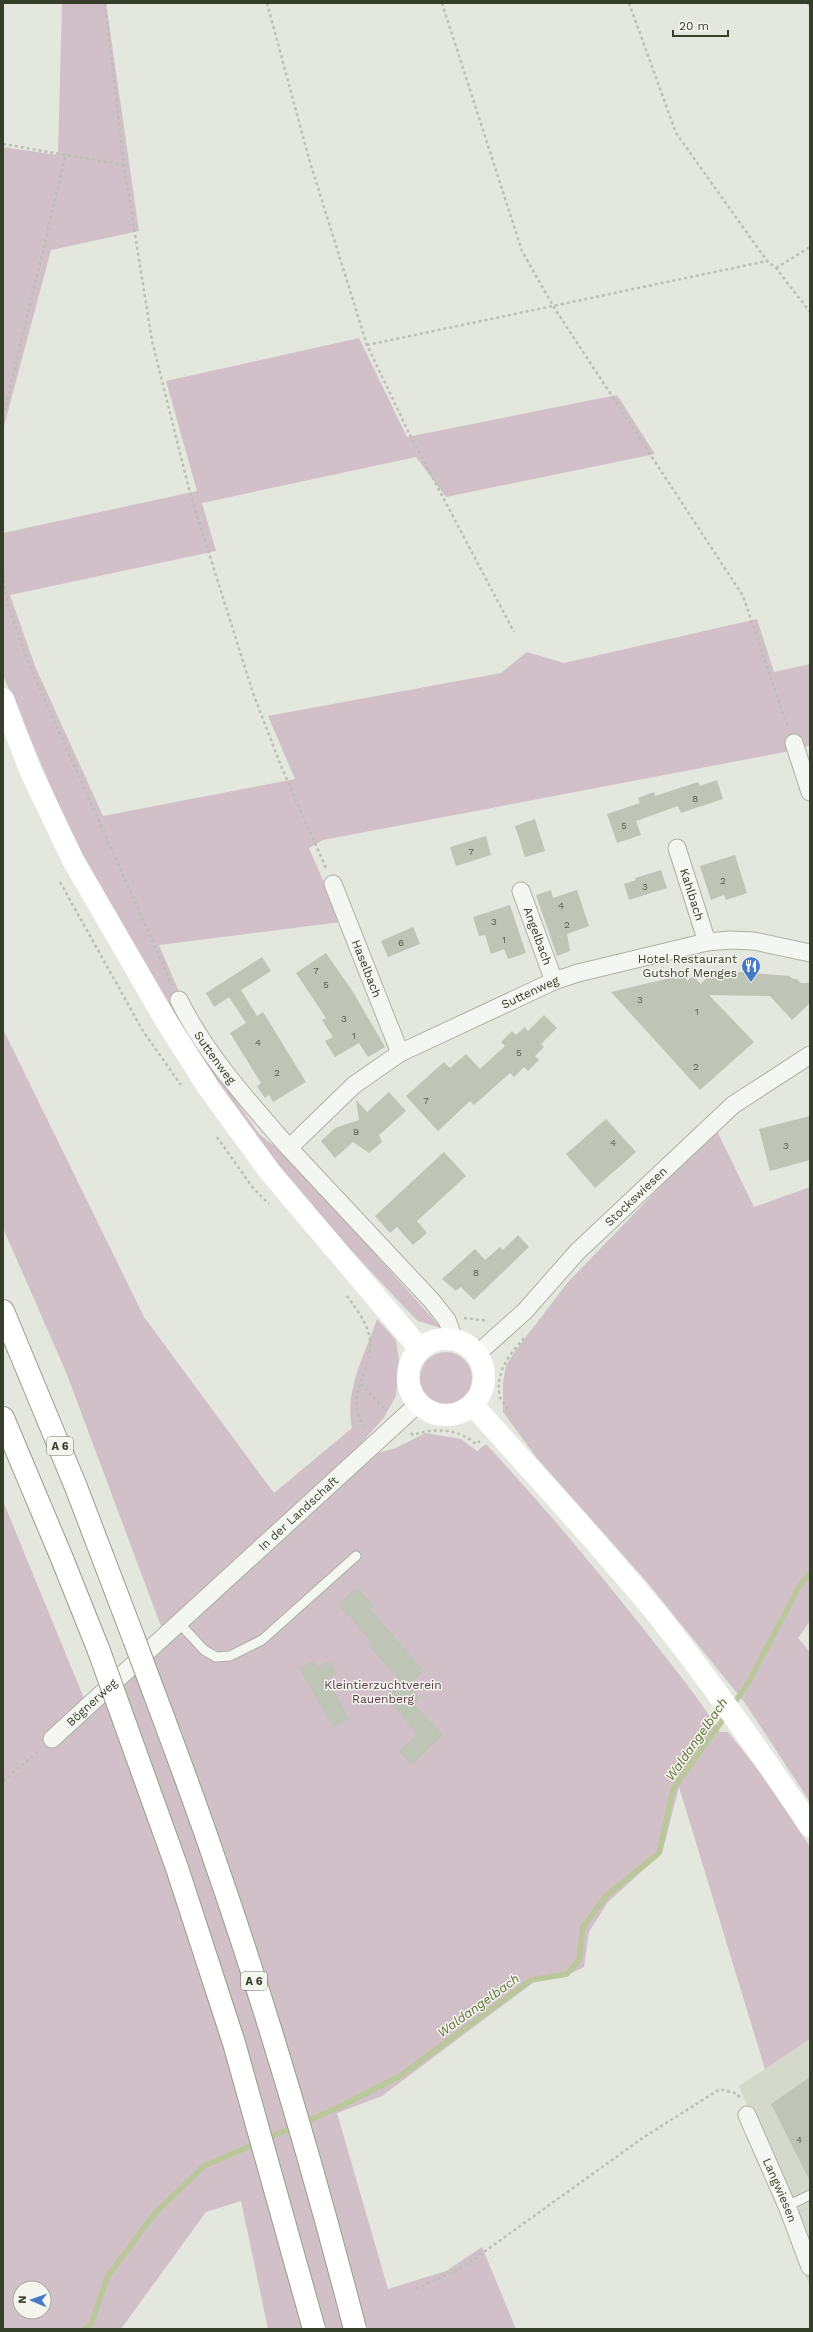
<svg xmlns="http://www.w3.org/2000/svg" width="813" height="2332" viewBox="0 0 813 2332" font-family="'Work Sans',sans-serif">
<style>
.built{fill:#d4d9cc}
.green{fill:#d1c0c8;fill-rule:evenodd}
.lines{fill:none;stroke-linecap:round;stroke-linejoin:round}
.stream{stroke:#bac79a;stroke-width:5.5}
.building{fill:#bec4b6}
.lane-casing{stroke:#acb1a4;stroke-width:11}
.street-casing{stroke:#acb1a4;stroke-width:19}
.highway-casing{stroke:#959e86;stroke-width:24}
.path{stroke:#bbbfb5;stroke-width:2.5;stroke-dasharray:3 3;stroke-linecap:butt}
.lane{stroke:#f4f6f1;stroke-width:9}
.street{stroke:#f4f6f1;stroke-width:17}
.secondary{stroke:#fff;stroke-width:22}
.highway{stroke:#fff;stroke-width:22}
.highway-bridge-casing{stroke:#959e86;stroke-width:24;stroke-linecap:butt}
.highway-bridge{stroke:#fff;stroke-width:22}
.labels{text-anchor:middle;stroke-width:3;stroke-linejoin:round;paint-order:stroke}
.number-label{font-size:10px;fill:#57604c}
.shield{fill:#f3f5ee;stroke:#6e7563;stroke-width:1}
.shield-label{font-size:11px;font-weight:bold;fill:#353e28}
.street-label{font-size:12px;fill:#353e28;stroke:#f3f5ee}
.poi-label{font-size:12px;fill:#353e28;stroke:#f3f5ee;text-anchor:end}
.park-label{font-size:12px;fill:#593645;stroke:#f3f5ee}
.water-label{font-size:13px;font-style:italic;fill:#5d7133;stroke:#f3f5ee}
</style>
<rect width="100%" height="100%" fill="#e4e7de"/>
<!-- built -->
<path class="built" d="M 810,2039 L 810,2287 L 758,2161 L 769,2156 L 739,2086 Z"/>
<!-- green -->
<g class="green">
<path d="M 62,3 L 106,3 L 139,231 L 51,250 L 3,430 L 3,147 L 58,155 Z"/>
<path d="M 359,338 L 407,437 L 617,395 L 655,454 L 446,497 L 416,457 L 202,503 L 216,551 L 10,595 L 35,666 L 103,816 L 295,779 L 268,716 L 501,673 L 527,652 L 564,663 L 757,619 L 774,672 L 810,664 L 810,745 L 801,749 L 323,840 L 309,848 L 341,922 L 159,945 L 183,1001 L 228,1089 L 259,1134 L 290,1158 L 441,1328 L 418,1321 L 406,1309 L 331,1229 L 259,1144 L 173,1018 L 71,834 L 3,675 L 3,533 L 197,491 L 166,381 Z"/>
<path d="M 3,1029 L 144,1317 L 274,1493 L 352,1428 C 344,1391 365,1354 377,1319 L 396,1340 L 399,1361 L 396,1396 L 383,1419 L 362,1442 L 377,1453 L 396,1448 L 425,1433 L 461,1439 L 477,1451 L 486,1444 C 541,1503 592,1564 642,1627 C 669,1662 697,1695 720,1732 L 728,1732 L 765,1778 L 810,1847 L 810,2039 L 765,2069 L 679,1787 L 662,1853 L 608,1902 L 589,1932 L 584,1967 L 563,1977 L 534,1982 L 382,2096 L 337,2113 L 388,2289 L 446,2271 L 482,2247 L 516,2329 L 268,2329 L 241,2201 L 206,2212 L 121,2329 L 3,2329 L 3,1501 L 90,1713 L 168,1645 L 66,1372 L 3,1228 ZM 20,2288 L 44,2288 L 44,2312 L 20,2312 Z"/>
<path d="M 716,1129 L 754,1207 L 810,1187 L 810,1621 L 798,1638 L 810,1652 L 810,1802 L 745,1703 L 647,1582 L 536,1457 L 503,1412 L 503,1383 L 506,1365 L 516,1350 L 568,1282 Z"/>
<circle cx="446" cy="1378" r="26"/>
</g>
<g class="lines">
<!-- stream -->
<g class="stream">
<path d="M 733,1705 L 748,1683 L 800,1585 L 810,1573"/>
<path d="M 303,2123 L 341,2106 L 400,2076 L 531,1980 L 567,1974 L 579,1960 L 583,1927 L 606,1896 L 659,1853 L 673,1789 L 727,1714"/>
<path d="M 266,2139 L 295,2126"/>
<path d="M 85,2329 L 91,2324 L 108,2276 L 155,2213 L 204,2166 L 257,2143"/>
</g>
</g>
<!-- building -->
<g class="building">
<path d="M 717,780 L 723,799 L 681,813 L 678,806 L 636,821 L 641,835 L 617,843 L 607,814 L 640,803 L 638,798 L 654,792 L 655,796 L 698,782 L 700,786 Z"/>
<path d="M 535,819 L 545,851 L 525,857 L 515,826 Z"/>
<path d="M 486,836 L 491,855 L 456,866 L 450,847 Z"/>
<path d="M 735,855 L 747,893 L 726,900 L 724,895 L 711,900 L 700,866 Z"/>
<path d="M 661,870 L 667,888 L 629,900 L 624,884 L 636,880 L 635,878 Z"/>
<path d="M 551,890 L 553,898 L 577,890 L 589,926 L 567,934 L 570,951 L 557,956 L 536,895 Z"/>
<path d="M 510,905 L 526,953 L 508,959 L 504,949 L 491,954 L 485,935 L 479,936 L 473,917 Z"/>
<path d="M 413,927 L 420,944 L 388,957 L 381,941 Z"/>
<path d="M 326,953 L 353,992 L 385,1047 L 368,1057 L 359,1043 L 335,1057 L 325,1041 L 333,1037 L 322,1020 L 326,1018 L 296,973 Z"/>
<path d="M 262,957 L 271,971 L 241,990 L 257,1016 L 263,1012 L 306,1082 L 273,1102 L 269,1095 L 265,1098 L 257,1086 L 261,1083 L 230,1033 L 246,1023 L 229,997 L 214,1007 L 206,993 Z"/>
<path d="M 714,970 L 789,976 L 793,979 L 797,979 L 801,983 L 810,983 L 810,1003 L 792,1020 L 770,996 L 709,995 L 754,1042 L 700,1090 L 611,992 L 683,975 L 687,981 L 693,976 L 701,984 Z"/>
<path d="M 544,1015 L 557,1028 L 541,1044 L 544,1047 L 535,1056 L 539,1060 L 528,1071 L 524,1067 L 514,1077 L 510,1073 L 474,1105 L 470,1101 L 438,1131 L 406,1096 L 444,1062 L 450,1068 L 466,1054 L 480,1069 L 505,1046 L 501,1042 L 512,1031 L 516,1035 L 525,1027 L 528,1031 Z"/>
<path d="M 389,1092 L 406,1111 L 379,1135 L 382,1142 L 369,1153 L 353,1142 L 335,1158 L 321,1141 L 335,1128 L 359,1120 L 356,1100 L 367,1112 Z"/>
<path d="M 810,1116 L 810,1160 L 770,1171 L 759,1129 Z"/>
<path d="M 606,1119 L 636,1152 L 595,1188 L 566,1154 Z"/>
<path d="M 444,1152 L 466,1176 L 417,1221 L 427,1233 L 413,1245 L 397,1227 L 390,1233 L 375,1216 Z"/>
<path d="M 518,1235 L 529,1247 L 474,1300 L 461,1287 L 456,1291 L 442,1279 L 475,1249 L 485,1260 L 500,1247 L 503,1250 Z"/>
<path d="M 357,1587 L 374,1606 L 370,1609 L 424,1671 L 408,1685 L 420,1698 L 414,1704 L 443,1735 L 411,1765 L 399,1751 L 417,1734 L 384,1696 L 400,1681 L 368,1645 L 371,1642 L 338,1604 Z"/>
<path d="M 314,1660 L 318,1667 L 330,1660 L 337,1673 L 328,1679 L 349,1719 L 333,1728 L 299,1668 Z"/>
<path d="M 810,2077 L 810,2181 L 771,2104 Z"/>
</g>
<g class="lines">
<defs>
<g id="lane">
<path d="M 180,1624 L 204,1650 L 216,1657 L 230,1656 L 262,1640 L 356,1556"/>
<path d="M 787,2206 L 810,2195"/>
</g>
<g id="street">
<path d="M 794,743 L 810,792"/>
<path id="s1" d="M 677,848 L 707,942"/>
<path id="s2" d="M 333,884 L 400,1053"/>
<path id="s3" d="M 521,891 L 554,981"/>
<path id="s4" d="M 179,1000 C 206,1055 249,1102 289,1148"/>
<path id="s5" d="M 454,1339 L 447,1320 L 432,1301 L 289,1148 L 354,1085 L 400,1053 L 554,981 L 578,973 L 707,942 L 730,940 L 754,941 L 810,953"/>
<path id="s6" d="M 477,1354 L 525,1311 L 577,1252 L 733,1105 L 810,1055"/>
<path id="s7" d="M 52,1739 L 418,1404"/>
<path id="s8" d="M 747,2115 L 787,2206 L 810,2267"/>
</g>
<g id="highway">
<path d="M 3,1311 L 76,1487 L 134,1639"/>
<path d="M 3,1418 L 61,1556 L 99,1651"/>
</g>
</defs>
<!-- lane casing -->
<use href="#lane" class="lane-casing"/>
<!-- street casing -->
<use href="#street" class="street-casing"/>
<!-- highway casing -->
<use href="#highway" class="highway-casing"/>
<!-- path -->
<g class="path">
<path d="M 105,3 L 124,165 L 152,341 L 190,493 L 253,693 L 281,766 L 326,868"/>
<path d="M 267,3 L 309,159 L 367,345 L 408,431 L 514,632"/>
<path d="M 442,3 L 522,251 L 553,306 L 743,596 L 788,728"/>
<path d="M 629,3 L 676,133 L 767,261 L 776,268 L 810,312"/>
<path d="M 808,3 L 810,7"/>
<path d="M 3,144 L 124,165"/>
<path d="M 776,268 L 810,247"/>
<path d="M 367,345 L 767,261"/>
<path d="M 3,417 L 66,154"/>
<path d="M 3,574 L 8,605 L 28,662 L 172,985"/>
<path d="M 60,882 L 143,1031 L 181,1085"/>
<path d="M 217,1137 L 253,1188 L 269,1204"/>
<path d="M 347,1296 C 356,1309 368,1323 370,1340 C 373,1372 341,1400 366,1428"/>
<path d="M 464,1318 L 488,1321"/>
<path d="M 361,1384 L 386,1411"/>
<path d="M 510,1415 C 510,1410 502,1403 500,1397 C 494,1373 510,1354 524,1338"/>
<path d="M 411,1433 L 413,1435 C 436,1427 458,1429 476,1444 L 480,1441"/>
<path d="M 3,1781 L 40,1750"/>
<path d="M 416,2289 L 463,2267 L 644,2137 L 720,2089 L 738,2094 L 740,2100"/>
</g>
<!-- lane -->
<use href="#lane" class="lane"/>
<!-- street -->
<use href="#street" class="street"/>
<!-- secondary -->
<g class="secondary">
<path d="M 3,699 L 31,772 L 73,860 L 165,1019 L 208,1087 L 270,1172 L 420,1349"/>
<circle cx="446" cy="1377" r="38"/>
<path d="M 473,1405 C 536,1476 601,1545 661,1619 C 714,1686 762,1755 810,1826"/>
</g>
<!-- highway -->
<use href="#highway" class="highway"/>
<defs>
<g id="highway-bridge">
<path d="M 134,1639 C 161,1712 189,1784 214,1858 C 268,2013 314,2170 355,2329"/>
<path d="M 99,1651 L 177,1868 L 234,2043 L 314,2329"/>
</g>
</defs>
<!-- highway-bridge casing -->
<use href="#highway-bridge" class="highway-bridge-casing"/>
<!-- highway-bridge -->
<use href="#highway-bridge" class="highway-bridge"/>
</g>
<!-- icons -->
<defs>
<symbol id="restaurant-pin" viewBox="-11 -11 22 30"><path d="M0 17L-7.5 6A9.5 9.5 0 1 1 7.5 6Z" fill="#4679ca" stroke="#f3f5ee"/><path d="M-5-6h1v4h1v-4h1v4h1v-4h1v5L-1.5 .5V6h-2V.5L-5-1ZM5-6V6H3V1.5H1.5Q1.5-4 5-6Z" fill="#fff"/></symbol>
</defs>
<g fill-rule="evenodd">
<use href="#restaurant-pin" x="740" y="955" width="22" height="30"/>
</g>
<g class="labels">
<!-- number labels -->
<g class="number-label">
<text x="695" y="802">8</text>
<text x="624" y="829">5</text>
<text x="471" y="855">7</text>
<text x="723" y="884">2</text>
<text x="645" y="890">3</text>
<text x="561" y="909">4</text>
<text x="494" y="925">3</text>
<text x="567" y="928">2</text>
<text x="504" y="943">1</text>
<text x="401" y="946">6</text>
<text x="316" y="974">7</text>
<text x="326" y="988">5</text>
<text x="640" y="1003">3</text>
<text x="697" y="1015">1</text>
<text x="344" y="1022">3</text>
<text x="354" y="1039">1</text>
<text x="258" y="1046">4</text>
<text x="519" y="1056">5</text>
<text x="696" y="1070">2</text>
<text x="277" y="1076">2</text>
<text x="426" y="1104">7</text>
<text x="356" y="1135">9</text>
<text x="613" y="1146">4</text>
<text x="786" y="1149">3</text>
<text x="476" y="1276">8</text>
<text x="799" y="2143">4</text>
</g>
<!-- shield labels -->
<g class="shield">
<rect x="47" y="1437" width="26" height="18" rx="3"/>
<rect x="241" y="1972" width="26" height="18" rx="3"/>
</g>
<g class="shield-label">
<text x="60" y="1450">A 6</text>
<text x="254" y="1985">A 6</text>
</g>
<!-- street labels -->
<g class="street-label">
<text dy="4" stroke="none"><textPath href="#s1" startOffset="49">Kahlbach</textPath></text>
<text dy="4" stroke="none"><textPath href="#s3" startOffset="48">Angelbach</textPath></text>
<text dy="4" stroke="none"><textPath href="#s2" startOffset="91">Haselbach</textPath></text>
<text dy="4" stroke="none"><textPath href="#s5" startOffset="544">Suttenweg</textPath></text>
<text dy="4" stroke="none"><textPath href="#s4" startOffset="68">Suttenweg</textPath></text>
<text dy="4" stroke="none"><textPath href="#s6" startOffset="224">Stockswiesen</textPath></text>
<text dy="4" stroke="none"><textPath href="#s7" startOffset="334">In der Landschaft</textPath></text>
<text dy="4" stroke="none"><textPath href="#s7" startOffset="54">Bögnerweg</textPath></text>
<text dy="4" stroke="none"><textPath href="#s8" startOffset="82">Langwiesen</textPath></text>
</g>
<!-- poi labels -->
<g class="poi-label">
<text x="737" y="963">Hotel Restaurant<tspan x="737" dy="14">Gutshof Menges</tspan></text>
</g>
<!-- park labels -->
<g class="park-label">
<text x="383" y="1689">Kleintierzuchtverein<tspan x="383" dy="14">Rauenberg</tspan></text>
</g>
<!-- water labels -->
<g class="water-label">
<text transform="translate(696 1739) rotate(-55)" y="5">Waldangelbach</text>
<text transform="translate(478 2005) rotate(-36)" y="5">Waldangelbach</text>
</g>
</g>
<!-- border -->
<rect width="813" height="2332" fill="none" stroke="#353e28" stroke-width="8"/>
<!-- north arrow -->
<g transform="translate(32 2300) rotate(272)"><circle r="19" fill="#f3f5ee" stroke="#a7ac9f"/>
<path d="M0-3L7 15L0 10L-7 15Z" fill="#4679ca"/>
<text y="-6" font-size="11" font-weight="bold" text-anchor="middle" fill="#353e28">N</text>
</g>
<!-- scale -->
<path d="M673 30v6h55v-6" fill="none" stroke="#353e28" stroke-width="2"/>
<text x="679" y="30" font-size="12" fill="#353e28" stroke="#f3f5ee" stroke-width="3" paint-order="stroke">20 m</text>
</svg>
